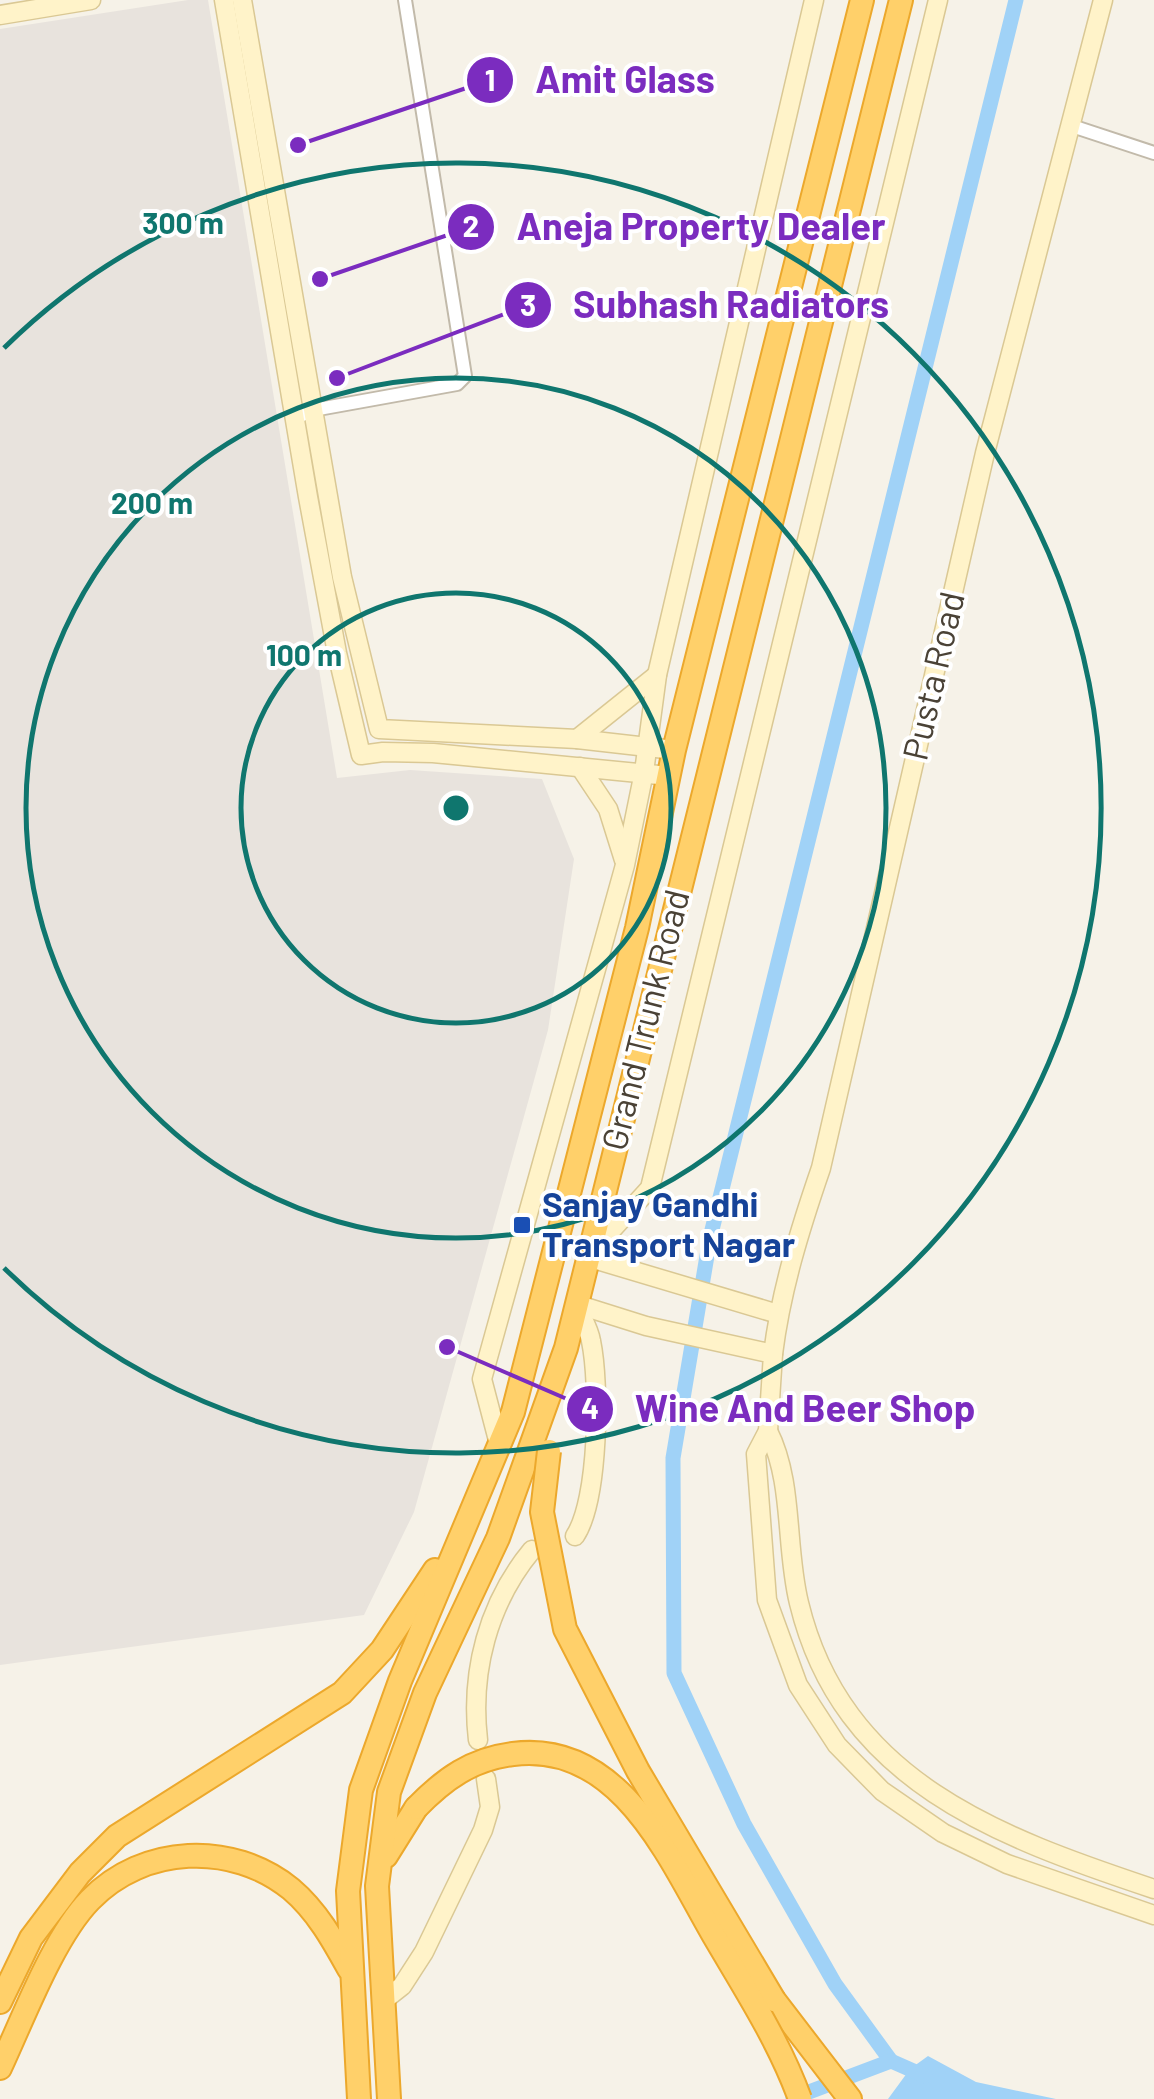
<svg xmlns="http://www.w3.org/2000/svg" width="1154" height="2099" viewBox="0 0 1154 2099" font-family="Barlow,sans-serif">
<style>
.industrial{fill:#e8e3dd}
.water{fill:#a0d2f7}
.lines{fill:none;stroke-linecap:round;stroke-linejoin:round}
.canal{stroke:#a0d2f7;stroke-width:15}
.street-casing{stroke:#c2baaa;stroke-width:16}
.secondary-casing{stroke:#dac894;stroke-width:21}
.highway-casing{stroke:#eca82c;stroke-width:26}
.street{stroke:#fff;stroke-width:12}
.secondary{stroke:#fff3c9;stroke-width:18}
.highway{stroke:#ffd06a;stroke-width:22}
.highway-bridge-casing{stroke:#eca82c;stroke-width:26;stroke-linecap:butt}
.highway-bridge{stroke:#ffd06a;stroke-width:22}
.ring{fill:none;stroke:#0f766e;stroke-width:5}
.transit-dot{fill:#1a4fb4;stroke:#fff;stroke-width:4}
.labels{text-anchor:middle;stroke-width:8;stroke-linejoin:round;paint-order:stroke}
.street-label{font-size:35px;fill:#4a4236;stroke:#fff}
.transit-label{font-size:35px;font-weight:bold;fill:#164399;stroke:#fff;text-anchor:start}
.centre{fill:#0f766e;stroke:#fff;stroke-width:5}
.ring-label{font-size:30px;text-anchor:middle;font-weight:bold;fill:#0f766e;stroke:#fff;stroke-width:8;stroke-linejoin:round;paint-order:stroke}
.leader{fill:none;stroke:#7b2cbf;stroke-width:4}
.callout-dot{fill:#7b2cbf;stroke:#fff;stroke-width:4}
.mark-label{font-size:30px;text-anchor:middle;font-weight:bold;fill:#fff}
.callout-label{font-size:38px;text-anchor:middle;font-weight:bold;fill:#7b2cbf;stroke:#fff;stroke-width:8;stroke-linejoin:round;paint-order:stroke}
</style>
<rect width="100%" height="100%" fill="#f6f2e8"/>
<!-- industrial -->
<path class="industrial" d="M 188,0 L 208,0 L 337,778 L 410,770 L 542,779 L 574,859 L 548,1030 L 414,1512 L 364,1615 L 0,1665 L 0,29 Z"/>
<!-- water -->
<path class="water" d="M 928,2056 L 976,2082 L 1056,2099 L 888,2099 L 910,2069 Z"/>
<g class="lines">
<!-- canal -->
<g class="canal">
<path d="M 891,2061 L 835,1984 L 744,1824 L 674,1673 L 673,1458 L 710,1238 L 1016,0"/>
<path d="M 793,2098 L 891,2061 L 925,2076"/>
</g>
<defs>
<g id="street">
<path d="M 1072,126 L 1154,153"/>
<path d="M 296,418 L 313,410 L 457,384 L 465,376 L 405,0"/>
</g>
<g id="secondary">
<path d="M 224,0 L 308,497 L 337,653 L 361,755 L 383,752 L 433,753 L 669,776"/>
<path d="M 242,0 L 342,577 L 379,729 L 577,739 L 674,750"/>
<path d="M 0,15 L 91,0"/>
<path d="M 577,739 L 657,675"/>
<path d="M 580,767 L 608,809 L 624,860"/>
<path d="M 576,1304 L 646,1326 L 773,1354 L 768,1431 L 756,1454 L 767,1600 L 798,1685 L 837,1745 L 882,1791 L 943,1833 L 1007,1864 L 1154,1915"/>
<path d="M 778,1314 L 587,1257 L 650,1188 L 938,0"/>
<path d="M 773,1354 C 781,1290 800,1229 821,1168 L 985,453 L 1103,0"/>
<path d="M 768,1431 C 794,1482 785,1547 799,1603 C 842,1781 998,1837 1154,1889"/>
<path d="M 499,1444 L 482,1379 L 625,865 L 644,772 L 657,675 L 814,0"/>
<path d="M 575,1536 C 599,1500 600,1384 591,1341 C 589,1328 581,1316 576,1304"/>
<path d="M 478,1740 C 470,1672 488,1603 532,1550"/>
<path d="M 383,2001 L 402,1986 L 424,1952 L 483,1830 L 490,1807 L 486,1779"/>
</g>
<g id="highway">
<path d="M 386,1856 L 416,1808"/>
<path d="M 774,2000 L 850,2099"/>
<path d="M 0,2002 L 31,1938 L 80,1873 L 117,1836 L 342,1693 L 382,1650 L 435,1570"/>
<path d="M 0,2068 C 23,2019 53,1938 90,1900 C 143,1845 232,1841 291,1889 C 317,1911 333,1940 349,1969"/>
<path d="M 359,2099 L 348,1891 L 361,1790 L 400,1681 L 513,1412 L 637,928 L 674,750 L 862,0"/>
<path d="M 389,2099 L 377,1886 L 389,1792 L 425,1693 L 498,1538 L 566,1348 L 901,0"/>
</g>
</defs>
<!-- street casing -->
<use href="#street" class="street-casing"/>
<!-- secondary casing -->
<use href="#secondary" class="secondary-casing"/>
<!-- highway casing -->
<use href="#highway" class="highway-casing"/>
<!-- street -->
<use href="#street" class="street"/>
<!-- secondary -->
<use href="#secondary" class="secondary"/>
<!-- highway -->
<use href="#highway" class="highway"/>
<defs>
<g id="highway-bridge">
<path d="M 549,1451 L 542,1512 L 565,1629 L 638,1771 L 774,2000"/>
<path d="M 416,1808 C 444,1779 472,1759 513,1754 C 620,1740 670,1860 714,1936 C 745,1989 779,2041 800,2099"/>
</g>
</defs>
<!-- highway-bridge casing -->
<use href="#highway-bridge" class="highway-bridge-casing"/>
<!-- highway-bridge -->
<use href="#highway-bridge" class="highway-bridge"/>
</g>
<!-- distance rings -->
<g class="ring">
<circle cx="456" cy="808" r="215"/>
<circle cx="456" cy="808" r="430"/>
<path d="M4 348A645 645 0 1 1 4 1268"/>
</g>
<!-- markers -->
<rect class="transit-dot" x="512" y="1215" width="20" height="20" rx="5"/>
<g class="labels">
<!-- street labels -->
<g class="street-label">
<text transform="translate(934 676) rotate(-77)" y="12">Pusta Road</text>
<text transform="translate(646 1020) rotate(-76)" y="12">Grand Trunk Road</text>
</g>
<!-- transit labels -->
<g class="transit-label">
<text x="542" y="1217">Sanjay Gandhi<tspan x="542" dy="40">Transport Nagar</tspan></text>
</g>
</g>
<circle cx="456" cy="808" r="15" class="centre"/>
<g class="ring-label">
<text x="183" y="234">300 m</text>
<text x="152" y="514">200 m</text>
<text x="304" y="666">100 m</text>
</g>
<!-- callouts -->
<path class="leader" d="M298 145L490 80M320 279L471 227M337 378L528 305M447 1347L590 1409"/>
<g class="callout-dot">
<circle cx="298" cy="145" r="10"/>
<circle cx="320" cy="279" r="10"/>
<circle cx="337" cy="378" r="10"/>
<circle cx="447" cy="1347" r="10"/>
<circle cx="490" cy="80" r="25"/>
<circle cx="471" cy="227" r="25"/>
<circle cx="528" cy="305" r="25"/>
<circle cx="590" cy="1409" r="25"/>
</g>
<g class="mark-label">
<text x="490" y="91">1</text>
<text x="471" y="237">2</text>
<text x="528" y="316">3</text>
<text x="590" y="1419">4</text>
</g>
<g class="callout-label">
<text x="625" y="93">Amit Glass</text>
<text x="701" y="240">Aneja Property Dealer</text>
<text x="731" y="318">Subhash Radiators</text>
<text x="805" y="1422">Wine And Beer Shop</text>
</g>
</svg>
